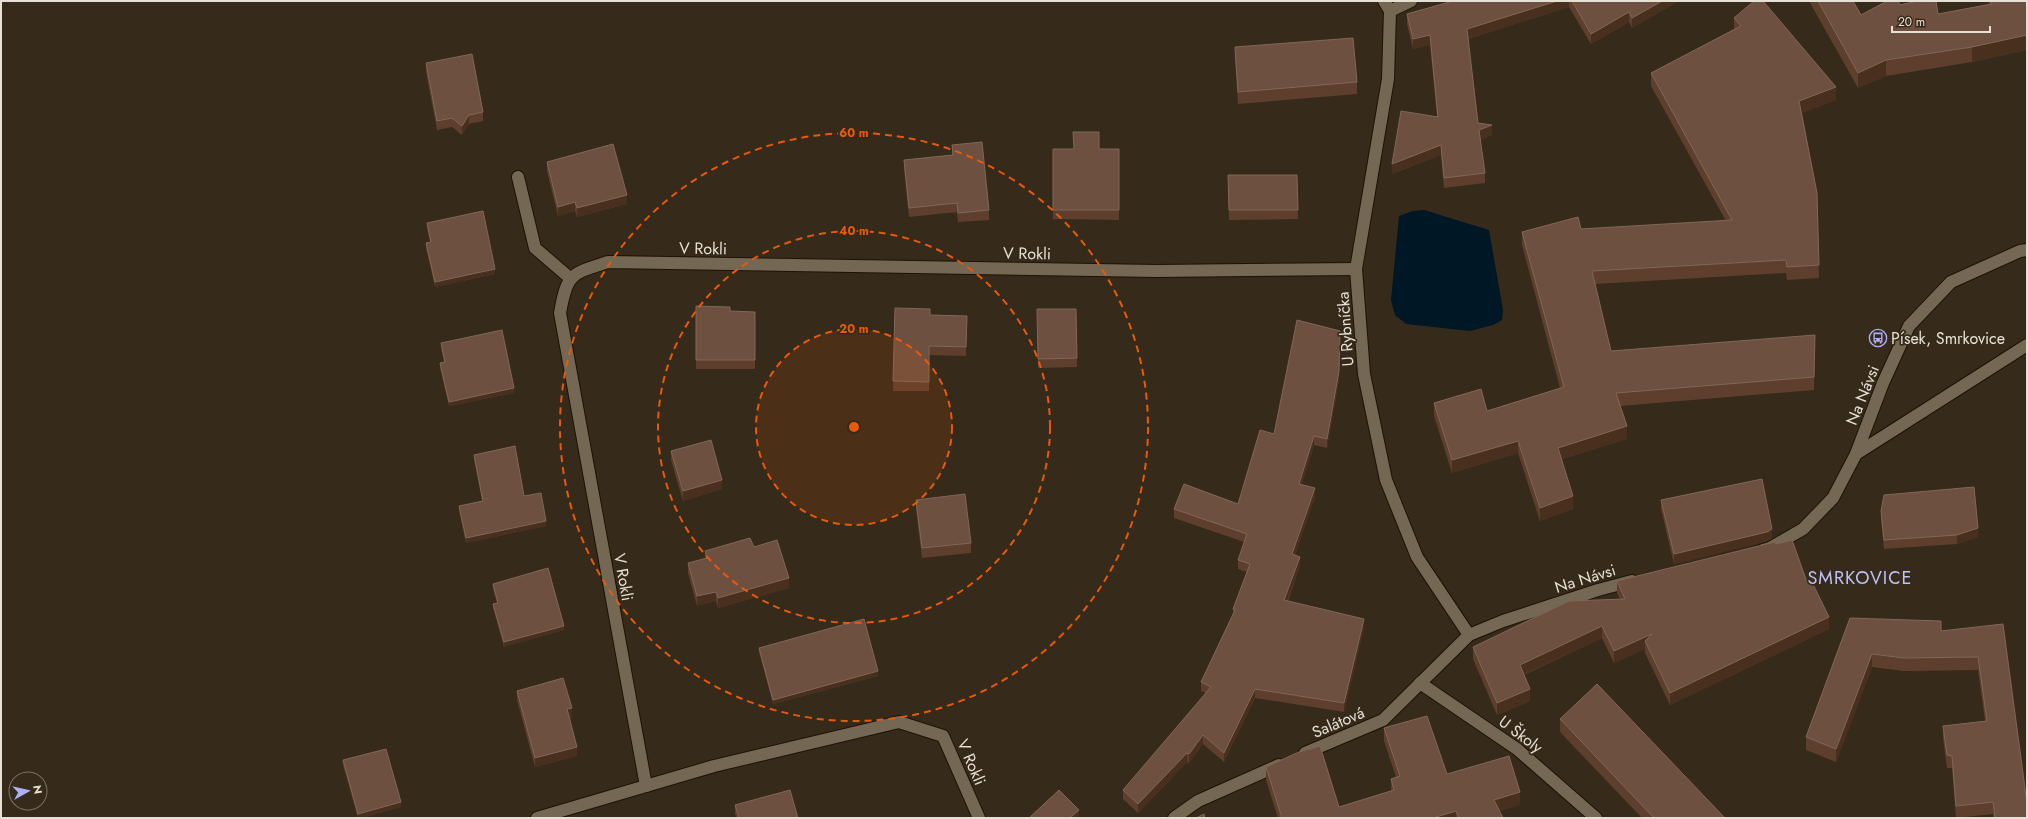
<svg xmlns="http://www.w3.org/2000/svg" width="2028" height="819" viewBox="0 0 2028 819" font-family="Jost,sans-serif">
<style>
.water{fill:#001725}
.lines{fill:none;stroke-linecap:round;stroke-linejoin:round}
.lane-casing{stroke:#1d1304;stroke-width:14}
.street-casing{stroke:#1d1304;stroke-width:14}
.lane{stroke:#746855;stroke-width:12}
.street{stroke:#746855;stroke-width:12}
.wall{fill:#5e3f2e}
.shaded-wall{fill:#482f1e}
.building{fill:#6d5040;stroke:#806757}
.ring{fill:none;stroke:#e8590c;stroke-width:2;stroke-dasharray:7 5}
.labels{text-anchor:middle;stroke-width:3.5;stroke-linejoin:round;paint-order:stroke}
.street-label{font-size:16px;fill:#e7e0d5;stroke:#362a1a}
.poi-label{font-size:16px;fill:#e7e0d5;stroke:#362a1a;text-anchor:start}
.quarter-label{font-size:18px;letter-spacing:1px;fill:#bfc1fa;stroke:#362a1a}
.centre{fill:#e8590c;stroke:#362a1a;stroke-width:2}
.ring-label{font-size:12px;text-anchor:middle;font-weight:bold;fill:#e8590c;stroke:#362a1a;stroke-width:3.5;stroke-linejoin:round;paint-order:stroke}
</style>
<rect width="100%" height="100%" fill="#362a1a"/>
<!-- water -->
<path class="water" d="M 1424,210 L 1489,230 L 1503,310 L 1502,320 L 1493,325 L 1470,331 L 1406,324 L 1395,315 L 1391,300 L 1399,216 L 1413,211 Z"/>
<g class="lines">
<defs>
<path id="lane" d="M 518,177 L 535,248 L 571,279"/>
<g id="street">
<path d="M 1384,1 L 1390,11 L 1388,79 L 1356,269 L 1364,374 L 1386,480 L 1417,557 L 1469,635"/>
<path d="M 1390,11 L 1411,1"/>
<path d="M 1856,454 L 2027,345"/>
<path d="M 1763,550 L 1770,548 L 1803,529 L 1833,498 L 1856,454 L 1883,383 L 1909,326 L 1951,282 L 2020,251 L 2027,250"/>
<path d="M 1420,683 L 1517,749 L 1596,818"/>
<path d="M 1305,753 L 1383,720 L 1469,635 L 1503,621 L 1598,590 L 1632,581"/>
<path d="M 646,786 L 560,313 C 567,273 571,274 608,262 L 1157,271 L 1356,269"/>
<path d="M 537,818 L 714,766 L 899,722 L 943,736 L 979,818"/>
<path d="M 1174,818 L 1198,801 L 1279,765"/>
</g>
</defs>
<!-- lane casing -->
<use href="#lane" class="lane-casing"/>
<!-- street casing -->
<use href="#street" class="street-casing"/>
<!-- lane -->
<use href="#lane" class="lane"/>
<!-- street -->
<use href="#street" class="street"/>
</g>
<!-- wall -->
<g class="wall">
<path d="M 1453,1 L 1679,1 L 1632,28 L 1629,22 L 1591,44 L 1569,7 L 1468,39 L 1478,123 L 1492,135 L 1480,140 L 1485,173 L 1485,183 L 1444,188 L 1441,155 L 1392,174 L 1437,117 L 1430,45 L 1413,49 L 1407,24 L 1407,14 Z"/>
<path d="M 1809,1 L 1853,1 L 1861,15 L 1900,5 L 1938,14 L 1989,4 L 1988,1 L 2027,1 L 2027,50 L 1972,62 L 1886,76 L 1858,88 Z"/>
<path d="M 1734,18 L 1836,100 L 1802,113 L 1817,193 L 1819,278 L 1787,280 L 1786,273 L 1595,284 L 1611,351 L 1815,335 L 1814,390 L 1620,406 L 1627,439 L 1562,459 L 1573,509 L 1540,521 L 1518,453 L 1452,473 L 1434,416 L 1434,403 L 1487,411 L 1560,388 L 1522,245 L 1522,232 L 1726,221 L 1651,86 L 1651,73 L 1734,29 Z"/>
<path d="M 1235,47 L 1357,82 L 1357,94 L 1238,104 L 1235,58 Z"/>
<path d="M 426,63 L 483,112 L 483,121 L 469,124 L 462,135 L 452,127 L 437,130 L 426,72 Z"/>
<path d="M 952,145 L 989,210 L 989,220 L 958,222 L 957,212 L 909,217 L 904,169 L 904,160 L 952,155 Z"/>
<path d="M 1053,149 L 1119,149 L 1119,220 L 1053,219 Z"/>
<path d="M 547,162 L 627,204 L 577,217 L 575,211 L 558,216 L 547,171 Z"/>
<path d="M 1228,175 L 1297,175 L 1298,219 L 1229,220 Z"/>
<path d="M 427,223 L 495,274 L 435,287 L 426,248 L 426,243 L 430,242 L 427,228 Z"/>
<path d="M 696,306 L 730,311 L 755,312 L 755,369 L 696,369 Z"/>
<path d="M 895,308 L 930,315 L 967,316 L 966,356 L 929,355 L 929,391 L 893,391 Z"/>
<path d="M 1037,309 L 1076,309 L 1077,367 L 1038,368 Z"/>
<path d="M 441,343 L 514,393 L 449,406 L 440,368 L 440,363 L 444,362 L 441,348 Z"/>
<path d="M 1339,380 L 1327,448 L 1314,445 L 1302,484 L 1315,497 L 1295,555 L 1300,566 L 1288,601 L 1364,628 L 1344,712 L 1255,698 L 1224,762 L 1203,744 L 1189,763 L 1187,762 L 1138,813 L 1123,799 L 1123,790 L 1206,693 L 1201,691 L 1201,682 L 1233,615 L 1233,609 L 1247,572 L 1238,569 L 1238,560 L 1244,542 L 1174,518 L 1174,509 L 1238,504 L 1274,434 Z"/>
<path d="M 671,451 L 722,489 L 683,501 L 671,460 Z"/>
<path d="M 474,455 L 524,496 L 546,526 L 466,543 L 459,511 L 459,506 L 482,501 L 474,459 Z"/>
<path d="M 916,500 L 971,543 L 971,553 L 922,558 L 916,509 Z"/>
<path d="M 1661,500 L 1772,538 L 1767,541 L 1674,564 L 1661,509 Z"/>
<path d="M 1881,511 L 1978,537 L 1957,544 L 1884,549 L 1881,520 Z"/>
<path d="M 1776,544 L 1807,582 L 1829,629 L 1670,705 L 1645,653 L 1645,649 L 1614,663 L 1602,638 L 1524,675 L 1530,701 L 1497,715 L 1473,659 L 1473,647 L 1620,599 L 1617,593 L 1617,581 Z"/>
<path d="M 754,547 L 789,588 L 718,608 L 716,601 L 697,606 L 688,573 L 688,563 L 705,559 L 705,551 Z"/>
<path d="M 493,584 L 564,630 L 504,647 L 493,608 L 493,604 L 497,603 L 493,589 Z"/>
<path d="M 1850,618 L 1941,631 L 2003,624 L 2027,818 L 1993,818 L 1993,814 L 1956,818 L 1952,768 L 1947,768 L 1943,738 L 1943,726 L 1985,721 L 1978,670 L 1904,671 L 1872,667 L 1836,762 L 1806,750 L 1806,737 Z"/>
<path d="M 759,648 L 878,676 L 773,704 L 759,652 Z"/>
<path d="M 517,691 L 572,718 L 570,718 L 577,756 L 535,767 L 517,700 Z"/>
<path d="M 1560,719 L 1725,818 L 1642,818 L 1560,732 Z"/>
<path d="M 1384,728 L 1447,774 L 1520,805 L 1499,811 L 1503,818 L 1278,818 L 1266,780 L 1266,767 L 1339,807 L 1391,791 L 1391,779 L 1396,777 L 1384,741 Z"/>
<path d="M 343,760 L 401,807 L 362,818 L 358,818 L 343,765 Z"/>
<path d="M 735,805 L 798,818 L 737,818 L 735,814 Z"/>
</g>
<!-- shaded-wall -->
<g class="shaded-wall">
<path d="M 1557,1 L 1569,1 L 1569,7 L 1467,39 L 1467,29 Z"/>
<path d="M 1662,1 L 1679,1 L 1632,28 L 1632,18 Z"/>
<path d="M 1629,12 L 1629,22 L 1591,44 L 1591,34 Z"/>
<path d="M 1430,35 L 1430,45 L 1413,49 L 1413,39 Z"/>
<path d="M 2027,35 L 2027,50 L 1972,62 L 1972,47 Z"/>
<path d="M 1886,60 L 1886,76 L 1858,88 L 1858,73 Z"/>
<path d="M 1836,87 L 1836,100 L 1799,114 L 1799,101 Z"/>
<path d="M 469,115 L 469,124 L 462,135 L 462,126 Z"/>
<path d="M 1492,125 L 1492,135 L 1479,140 L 1479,130 Z"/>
<path d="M 1441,145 L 1441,155 L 1392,174 L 1392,164 Z"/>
<path d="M 627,195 L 627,204 L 577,217 L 577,208 Z"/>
<path d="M 575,202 L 575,211 L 558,216 L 558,207 Z"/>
<path d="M 495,269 L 495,274 L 435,287 L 435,282 Z"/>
<path d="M 1340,331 L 1339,380 L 1327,448 L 1327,439 Z"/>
<path d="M 514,388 L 514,393 L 449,406 L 449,402 Z"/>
<path d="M 1627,426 L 1627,439 L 1558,460 L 1558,448 Z"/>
<path d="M 1314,436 L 1314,445 L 1299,493 L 1299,484 Z"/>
<path d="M 1518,441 L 1518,453 L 1452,473 L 1452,460 Z"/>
<path d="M 722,480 L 722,489 L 683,501 L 683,491 Z"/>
<path d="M 1315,488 L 1315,497 L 1292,563 L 1292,554 Z"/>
<path d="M 1573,496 L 1573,509 L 1540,521 L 1540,508 Z"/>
<path d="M 546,521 L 546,526 L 466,543 L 466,538 Z"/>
<path d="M 1978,528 L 1978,537 L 1957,544 L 1957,535 Z"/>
<path d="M 1772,529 L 1772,538 L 1767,541 L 1674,564 L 1674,554 Z"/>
<path d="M 1300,557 L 1300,566 L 1284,609 L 1284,600 Z"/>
<path d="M 789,578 L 789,588 L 718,608 L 718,598 Z"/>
<path d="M 716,592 L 716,601 L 697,606 L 697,596 Z"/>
<path d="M 1829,617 L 1829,629 L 1670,705 L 1670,693 Z"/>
<path d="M 1364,619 L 1364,628 L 1344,712 L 1344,703 Z"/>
<path d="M 564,626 L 564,630 L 504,647 L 504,642 Z"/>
<path d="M 1602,626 L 1602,638 L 1520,676 L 1520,665 Z"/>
<path d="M 1652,634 L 1645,641 L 1645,649 L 1614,663 L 1614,651 Z"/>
<path d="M 1872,654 L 1872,667 L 1836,762 L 1836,749 Z"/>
<path d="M 878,671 L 878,676 L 773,704 L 773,700 Z"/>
<path d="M 1255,689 L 1255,698 L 1224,762 L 1224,753 Z"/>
<path d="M 1530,689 L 1530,701 L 1497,715 L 1497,703 Z"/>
<path d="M 572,708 L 572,718 L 567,719 L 567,709 Z"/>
<path d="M 1203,735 L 1203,744 L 1189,763 L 1189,754 Z"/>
<path d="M 577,747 L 577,756 L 535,767 L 535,758 Z"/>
<path d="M 1187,753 L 1187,762 L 1138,813 L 1138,804 Z"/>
<path d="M 1520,792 L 1520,805 L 1494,812 L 1494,800 Z"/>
<path d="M 401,802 L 401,807 L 362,818 L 358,818 L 358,814 Z"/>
<path d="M 1079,810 L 1079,818 L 1070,818 Z"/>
<path d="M 1456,811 L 1456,818 L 1433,818 Z"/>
</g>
<!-- building -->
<g class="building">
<path d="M 1453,1 L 1557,1 L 1467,29 L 1478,123 L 1492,125 L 1479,130 L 1485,173 L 1444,178 L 1441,145 L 1392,164 L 1401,111 L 1438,117 L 1430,35 L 1413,39 L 1407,14 Z"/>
<path d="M 1572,1 L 1662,1 L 1632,18 L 1629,12 L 1591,34 Z"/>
<path d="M 1754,1 L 1763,1 L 1836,87 L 1799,101 L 1817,193 L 1819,265 L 1787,267 L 1786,260 L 1592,271 L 1611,351 L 1815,335 L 1814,377 L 1616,393 L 1627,426 L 1558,448 L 1573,496 L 1540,508 L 1518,441 L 1452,460 L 1434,403 L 1481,389 L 1487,411 L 1564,387 L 1522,232 L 1578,217 L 1581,229 L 1732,220 L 1651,73 L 1741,26 L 1734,18 Z"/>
<path d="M 1818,1 L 1853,1 L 1861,15 L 1887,1 L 1898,1 L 1900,5 L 1917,1 L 1936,1 L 1938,14 L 1992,4 L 1991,1 L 2027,1 L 2027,35 L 1972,47 L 1886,60 L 1858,73 Z"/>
<path d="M 1353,38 L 1357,82 L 1238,92 L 1235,47 Z"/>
<path d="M 472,54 L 483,112 L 469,115 L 462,126 L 452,118 L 437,121 L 426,63 Z"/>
<path d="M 1073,132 L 1099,132 L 1099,149 L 1119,149 L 1119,210 L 1053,210 L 1053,149 L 1074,149 Z"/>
<path d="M 982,142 L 989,210 L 958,213 L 957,203 L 909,208 L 904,160 L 953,155 L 952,145 Z"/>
<path d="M 613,144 L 627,195 L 577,208 L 575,202 L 558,207 L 547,162 Z"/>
<path d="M 1228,175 L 1297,175 L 1298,210 L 1229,210 Z"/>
<path d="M 483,211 L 495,269 L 435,282 L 426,243 L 431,242 L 427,223 Z"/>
<path d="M 696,306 L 730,307 L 730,311 L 755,312 L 755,360 L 696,360 Z"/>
<path d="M 895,308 L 930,309 L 930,315 L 967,316 L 966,347 L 929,346 L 929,382 L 893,381 Z"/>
<path d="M 1037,309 L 1076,309 L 1077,358 L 1038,359 Z"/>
<path d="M 1297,320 L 1340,331 L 1339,371 L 1327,439 L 1314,436 L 1299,484 L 1315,488 L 1292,554 L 1300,557 L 1284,600 L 1364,619 L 1344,703 L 1255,689 L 1224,753 L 1203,735 L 1189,754 L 1187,753 L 1138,804 L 1123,790 L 1211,687 L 1201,682 L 1235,610 L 1233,609 L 1250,564 L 1238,560 L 1247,534 L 1174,509 L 1184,484 L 1238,504 L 1260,430 L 1274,434 Z"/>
<path d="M 502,330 L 514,388 L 449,402 L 440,363 L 445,362 L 441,343 Z"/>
<path d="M 711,440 L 722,480 L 683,491 L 671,451 Z"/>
<path d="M 515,446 L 524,496 L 541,493 L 546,521 L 466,538 L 459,506 L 483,501 L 474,455 Z"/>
<path d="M 1762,479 L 1772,529 L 1767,532 L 1674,554 L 1661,500 Z"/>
<path d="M 1974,487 L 1978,528 L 1957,535 L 1884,540 L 1881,511 L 1884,495 Z"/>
<path d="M 965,494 L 971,543 L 922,548 L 916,500 Z"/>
<path d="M 750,538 L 754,547 L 777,540 L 789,578 L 718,598 L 716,592 L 697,596 L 688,563 L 707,558 L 705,551 Z"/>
<path d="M 1792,540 L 1807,582 L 1811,580 L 1829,617 L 1670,693 L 1645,641 L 1652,634 L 1614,651 L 1602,626 L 1520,665 L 1530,689 L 1497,703 L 1473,647 L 1569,601 L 1625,599 L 1617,581 L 1775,542 L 1776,544 Z"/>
<path d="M 548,568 L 564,626 L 504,642 L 493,604 L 498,603 L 493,584 Z"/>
<path d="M 1850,618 L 1941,621 L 1941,631 L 2003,624 L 2027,803 L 2027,818 L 1995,818 L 1993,802 L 1956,806 L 1952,756 L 1947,755 L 1943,726 L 1987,721 L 1978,657 L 1904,658 L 1872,654 L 1836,749 L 1806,737 Z"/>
<path d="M 864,619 L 878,671 L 773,700 L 759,648 Z"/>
<path d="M 563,678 L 572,708 L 567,709 L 577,747 L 535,758 L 517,691 Z"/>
<path d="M 1597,684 L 1725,818 L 1654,818 L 1560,719 Z"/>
<path d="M 1427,716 L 1447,774 L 1509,756 L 1520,792 L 1494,800 L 1503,818 L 1459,818 L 1456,811 L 1433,818 L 1282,818 L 1266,767 L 1299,752 L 1320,746 L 1339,807 L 1394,790 L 1391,779 L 1400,776 L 1384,728 Z"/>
<path d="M 386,749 L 401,802 L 358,814 L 343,760 Z"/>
<path d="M 790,790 L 798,818 L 739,818 L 735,805 Z"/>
<path d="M 1059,790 L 1079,810 L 1070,818 L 1029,818 Z"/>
<path d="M 1204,814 L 1205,818 L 1196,818 Z"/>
</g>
<!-- distance rings -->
<circle cx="854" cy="427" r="98" fill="#e8590c" fill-opacity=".12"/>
<g class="ring">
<circle cx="854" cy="427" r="98"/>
<circle cx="854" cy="427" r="196"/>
<circle cx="854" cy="427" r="294"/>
</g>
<!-- icons -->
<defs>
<symbol id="bus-ring" viewBox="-11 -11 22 22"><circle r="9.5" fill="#362a1a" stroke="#adaffb" stroke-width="1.5"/><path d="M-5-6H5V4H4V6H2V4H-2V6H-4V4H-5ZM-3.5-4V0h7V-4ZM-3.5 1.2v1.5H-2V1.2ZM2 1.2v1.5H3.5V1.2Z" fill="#adaffb"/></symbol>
</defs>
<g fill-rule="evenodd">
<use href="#bus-ring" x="1868" y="328" width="20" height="20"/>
</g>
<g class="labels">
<!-- street labels -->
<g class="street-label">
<text transform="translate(703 248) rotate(1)" y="6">V Rokli</text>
<text transform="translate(1027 253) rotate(1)" y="6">V Rokli</text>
<text transform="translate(1345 329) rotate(-94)" y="6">U Rybníčka</text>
<text transform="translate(1862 395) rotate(-68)" y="6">Na Návsi</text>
<text transform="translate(624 577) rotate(80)" y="6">V Rokli</text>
<text transform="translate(1585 578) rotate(-17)" y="6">Na Návsi</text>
<text transform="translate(1338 722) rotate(-23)" y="6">Salátová</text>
<text transform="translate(1521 734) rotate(37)" y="6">U Školy</text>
<text transform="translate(972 762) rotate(67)" y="6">V Rokli</text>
</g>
<!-- poi labels -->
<g class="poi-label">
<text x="1891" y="344">Písek, Smrkovice</text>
</g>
<!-- quarter labels -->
<g class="quarter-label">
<text x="1860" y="584">SMRKOVICE</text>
</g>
</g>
<circle cx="854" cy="427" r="6" class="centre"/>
<g class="ring-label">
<text x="854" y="137">60 m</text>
<text x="854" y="235">40 m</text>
<text x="854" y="333">20 m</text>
</g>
<!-- border -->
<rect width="2028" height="819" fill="none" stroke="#e7e0d5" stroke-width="4"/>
<!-- north arrow -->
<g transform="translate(28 791) rotate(82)"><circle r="19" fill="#362a1a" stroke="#7d7365"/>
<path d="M0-3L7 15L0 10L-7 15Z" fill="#adaffb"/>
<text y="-6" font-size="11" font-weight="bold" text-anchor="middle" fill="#e7e0d5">N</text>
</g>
<!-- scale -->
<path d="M1892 26v6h98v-6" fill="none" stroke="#e7e0d5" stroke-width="2"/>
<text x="1898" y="26" font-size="12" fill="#e7e0d5" stroke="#362a1a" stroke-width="3" paint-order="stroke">20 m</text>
</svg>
